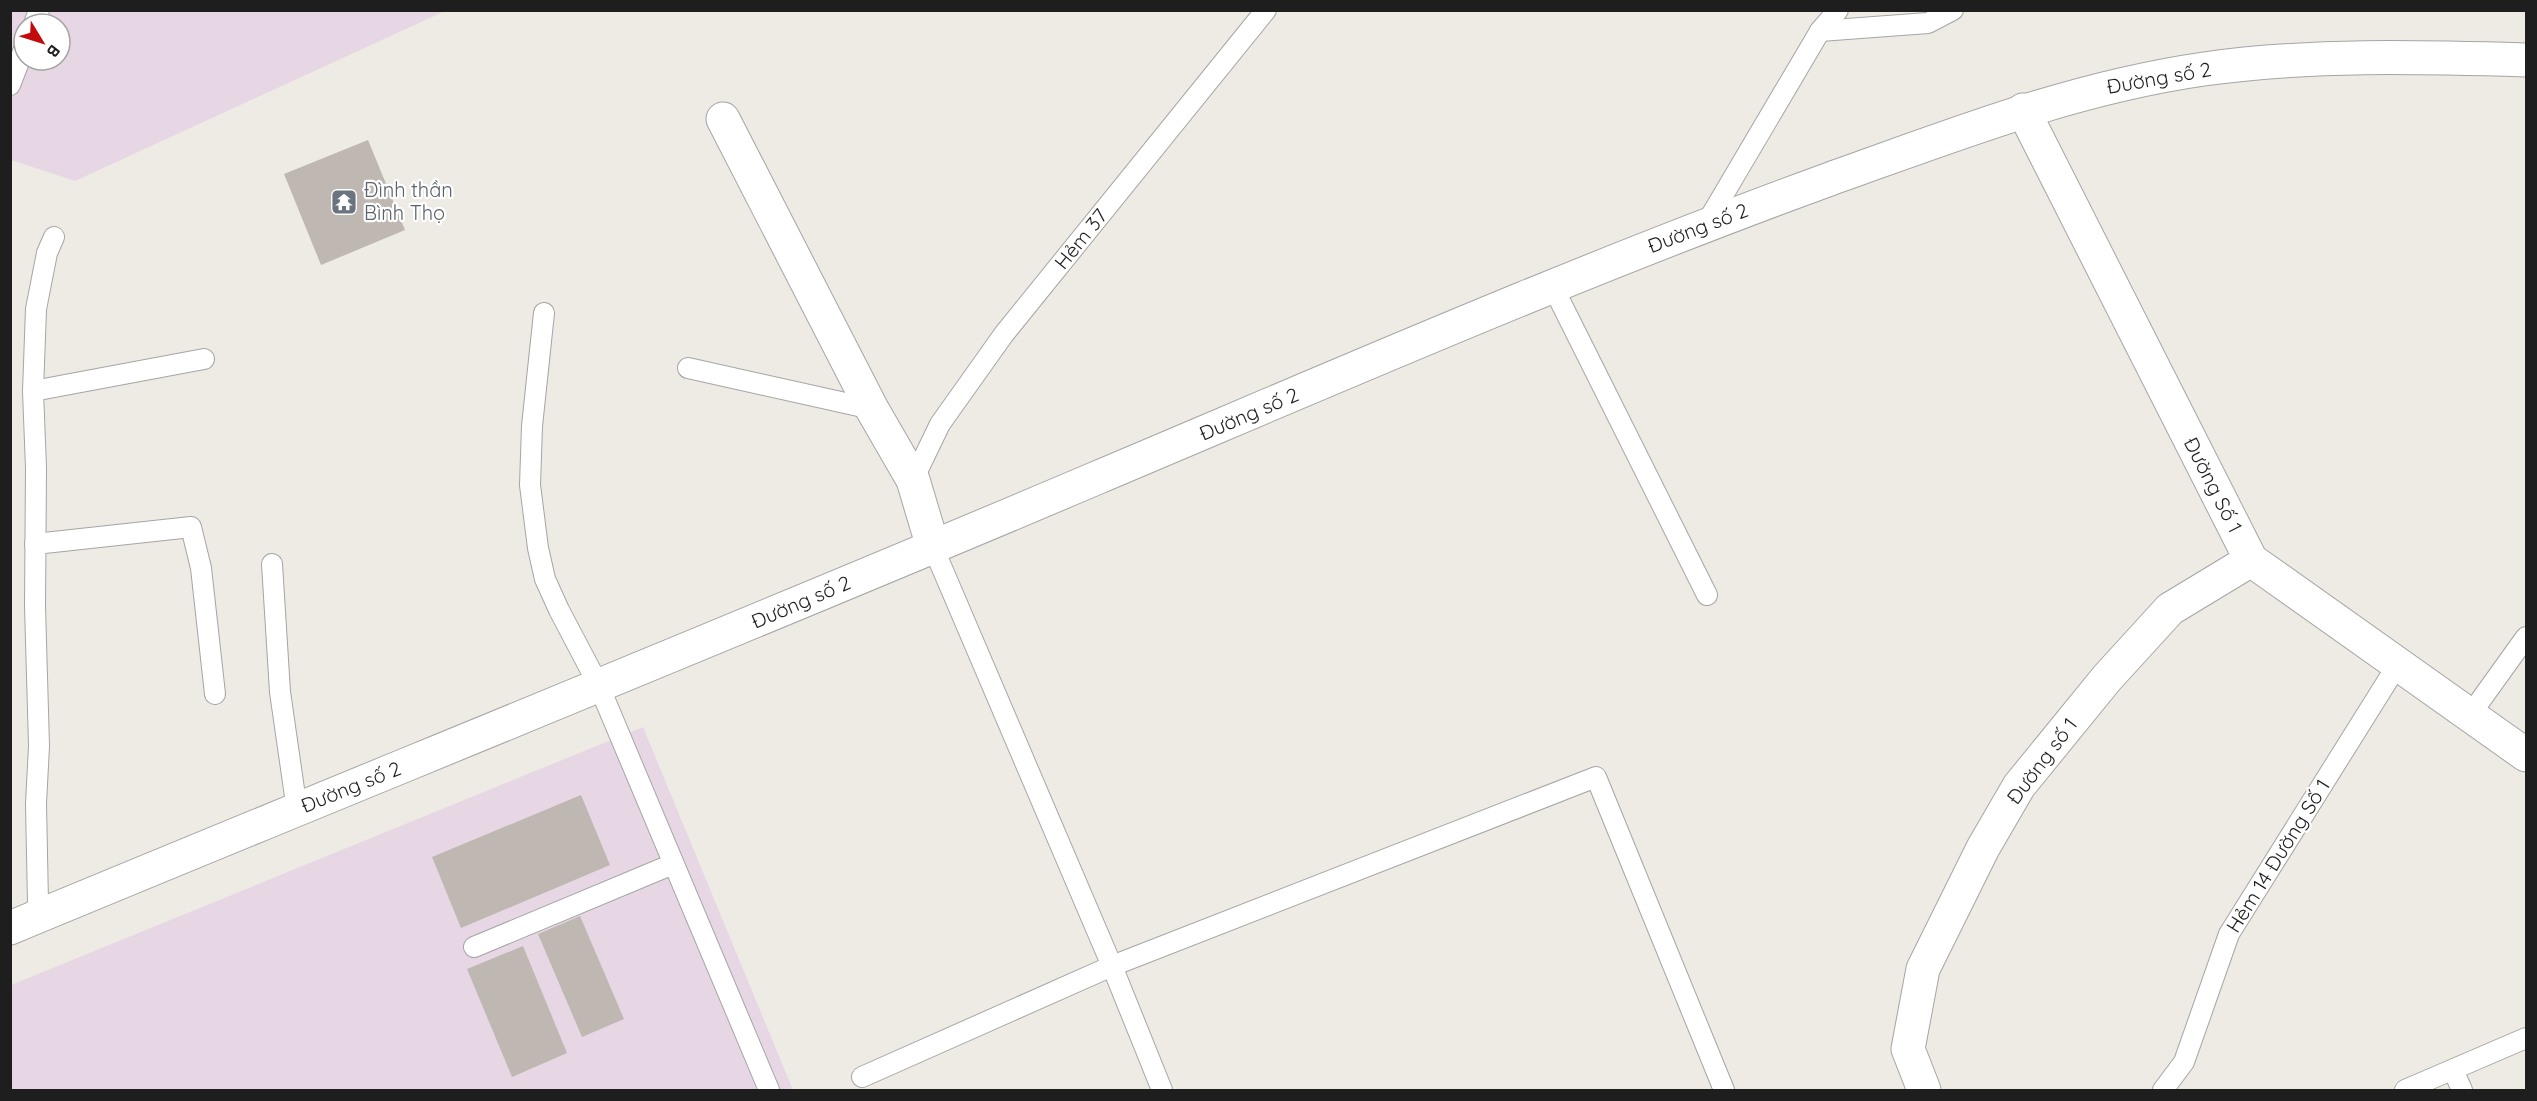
<svg xmlns="http://www.w3.org/2000/svg" width="2537" height="1101" viewBox="0 0 2537 1101" font-family="Quicksand,sans-serif">
<style>
.industrial{fill:#e7d7e4;fill-rule:evenodd}
.building{fill:#bfb7b1}
.lines{fill:none;stroke-linecap:round;stroke-linejoin:round}
.service-casing{stroke:#a5a5a5;stroke-width:22}
.minor-casing{stroke:#a5a5a5;stroke-width:35}
.tertiary-casing{stroke:#a5a5a5;stroke-width:35}
.service{stroke:#fff;stroke-width:20}
.minor{stroke:#fff;stroke-width:33}
.tertiary{stroke:#fff;stroke-width:33}
.labels{text-anchor:middle;stroke-width:4.5;stroke-linejoin:round;paint-order:stroke}
.street-label{font-size:20px;fill:#1e1e1e;stroke:#fff}
.worship-label{font-size:20px;fill:#5b616d;stroke:#fff;text-anchor:start}
</style>
<rect width="100%" height="100%" fill="#eeebe4"/>
<!-- industrial -->
<g class="industrial">
<path d="M 11,11 L 445,11 L 75,181 L 11,160 ZM 24,24 L 60,24 L 60,60 L 24,60 Z"/>
<path d="M 643,727 L 793,1090 L 11,1090 L 11,985 Z"/>
</g>
<!-- building -->
<g class="building">
<path d="M 368,140 L 405,230 L 321,265 L 284,174 Z"/>
<path d="M 581,795 L 610,865 L 461,928 L 432,857 Z"/>
<path d="M 580,916 L 624,1019 L 582,1037 L 538,934 Z"/>
<path d="M 523,946 L 567,1053 L 512,1077 L 467,969 Z"/>
</g>
<g class="lines">
<defs>
<g id="service">
<path d="M 34,24 L 39,10"/>
<path d="M 1820,31 L 1928,23 L 1953,10"/>
<path d="M 10,85 L 24,49"/>
<path d="M 1706,224 L 1820,31 L 1838,10"/>
<path d="M 1552,285 L 1707,595"/>
<path d="M 544,313 L 532,426 L 530,485 L 538,548 L 545,579 L 559,610 L 599,686 L 769,1090"/>
<path d="M 688,368 L 872,409"/>
<path d="M 33,391 L 204,359"/>
<path d="M 913,480 L 940,424 L 1004,334 L 1266,10"/>
<path d="M 35,544 L 191,527 L 201,568 L 215,694"/>
<path d="M 933,547 L 1112,966 L 1162,1090"/>
<path d="M 272,564 L 280,692 L 297,810"/>
<path d="M 2470,715 L 2526,637"/>
<path d="M 32,920 L 38,903 L 36,804 L 39,746 L 35,606 L 36,468 L 33,391 L 36,309 L 47,253 L 54,237"/>
<path d="M 474,947 L 673,864"/>
<path d="M 2453,1070 L 2462,1090"/>
<path d="M 862,1077 L 1112,966 L 1596,777 L 1724,1090"/>
<path d="M 2163,1090 L 2184,1062 L 2229,934 L 2398,664"/>
<path d="M 2405,1090 L 2526,1038"/>
</g>
<g id="minor">
<path d="M 2023,110 L 2251,560 L 2526,755"/>
<path d="M 723,119 L 872,409 L 913,480 L 933,547"/>
<path d="M 1924,1090 L 1908,1049 L 1923,969 L 1983,848 L 2019,786 L 2107,678 L 2170,609 L 2251,560"/>
</g>
<path id="tertiary" d="M 10,928 C 371,778 734,632 1094,479 C 1338,376 1580,270 1830,179 C 1954,135 2072,88 2204,69 C 2310,54 2419,57 2526,60"/>
</defs>
<!-- service casing -->
<use href="#service" class="service-casing"/>
<!-- minor casing -->
<use href="#minor" class="minor-casing"/>
<!-- tertiary casing -->
<use href="#tertiary" class="tertiary-casing"/>
<!-- service -->
<use href="#service" class="service"/>
<!-- minor -->
<use href="#minor" class="minor"/>
<!-- tertiary -->
<use href="#tertiary" class="tertiary"/>
</g>
<!-- icons -->
<defs>
<symbol id="temple-square" viewBox="-11 -11 22 22"><rect x="-9" y="-9" width="18" height="18" rx="4" fill="#6b7280" stroke="#fff"/><path d="M0-6L5-2H3V0L6.5 2.5H4V6H1.5V3h-3V6H-4V2.5H-6.5L-3 0V-2H-5Z" fill="#fff"/></symbol>
</defs>
<g fill-rule="evenodd">
<use href="#temple-square" x="329" y="187" width="30" height="30"/>
</g>
<g class="labels">
<!-- street labels -->
<g class="street-label">
<text transform="translate(2159 78) rotate(-10)" y="7">Đường số 2</text>
<text transform="translate(1698 228) rotate(-21)" y="7">Đường số 2</text>
<text transform="translate(1081 239) rotate(-51)" y="7">Hẻm 37</text>
<text transform="translate(1249 414) rotate(-23)" y="7">Đường số 2</text>
<text transform="translate(2213 485) rotate(63)" y="7">Đường Số 1</text>
<text transform="translate(801 602) rotate(-23)" y="7">Đường số 2</text>
<text transform="translate(2042 761) rotate(-53)" y="7">Đường số 1</text>
<text transform="translate(351 787) rotate(-22)" y="7">Đường số 2</text>
<text transform="translate(2278 856) rotate(-58)" y="7">Hẻm 14 Đường Số 1</text>
</g>
<!-- worship labels -->
<g class="worship-label">
<text x="364" y="197">Đình thần<tspan x="364" dy="23">Bình Thọ</tspan></text>
</g>
</g>
<!-- border -->
<rect width="2537" height="1101" fill="none" stroke="#1e1e1e" stroke-width="24"/>
<!-- north arrow -->
<g transform="translate(42 42) rotate(128)"><circle r="28" fill="#ffffff" stroke="#a5a5a5" stroke-width="1.5"/>
<path d="M0-4.5L10 22L0 15L-10 22Z" fill="#c10c0b"/>
<text y="-9" font-size="16" font-weight="bold" text-anchor="middle" fill="#1e1e1e">B</text>
</g>
</svg>
